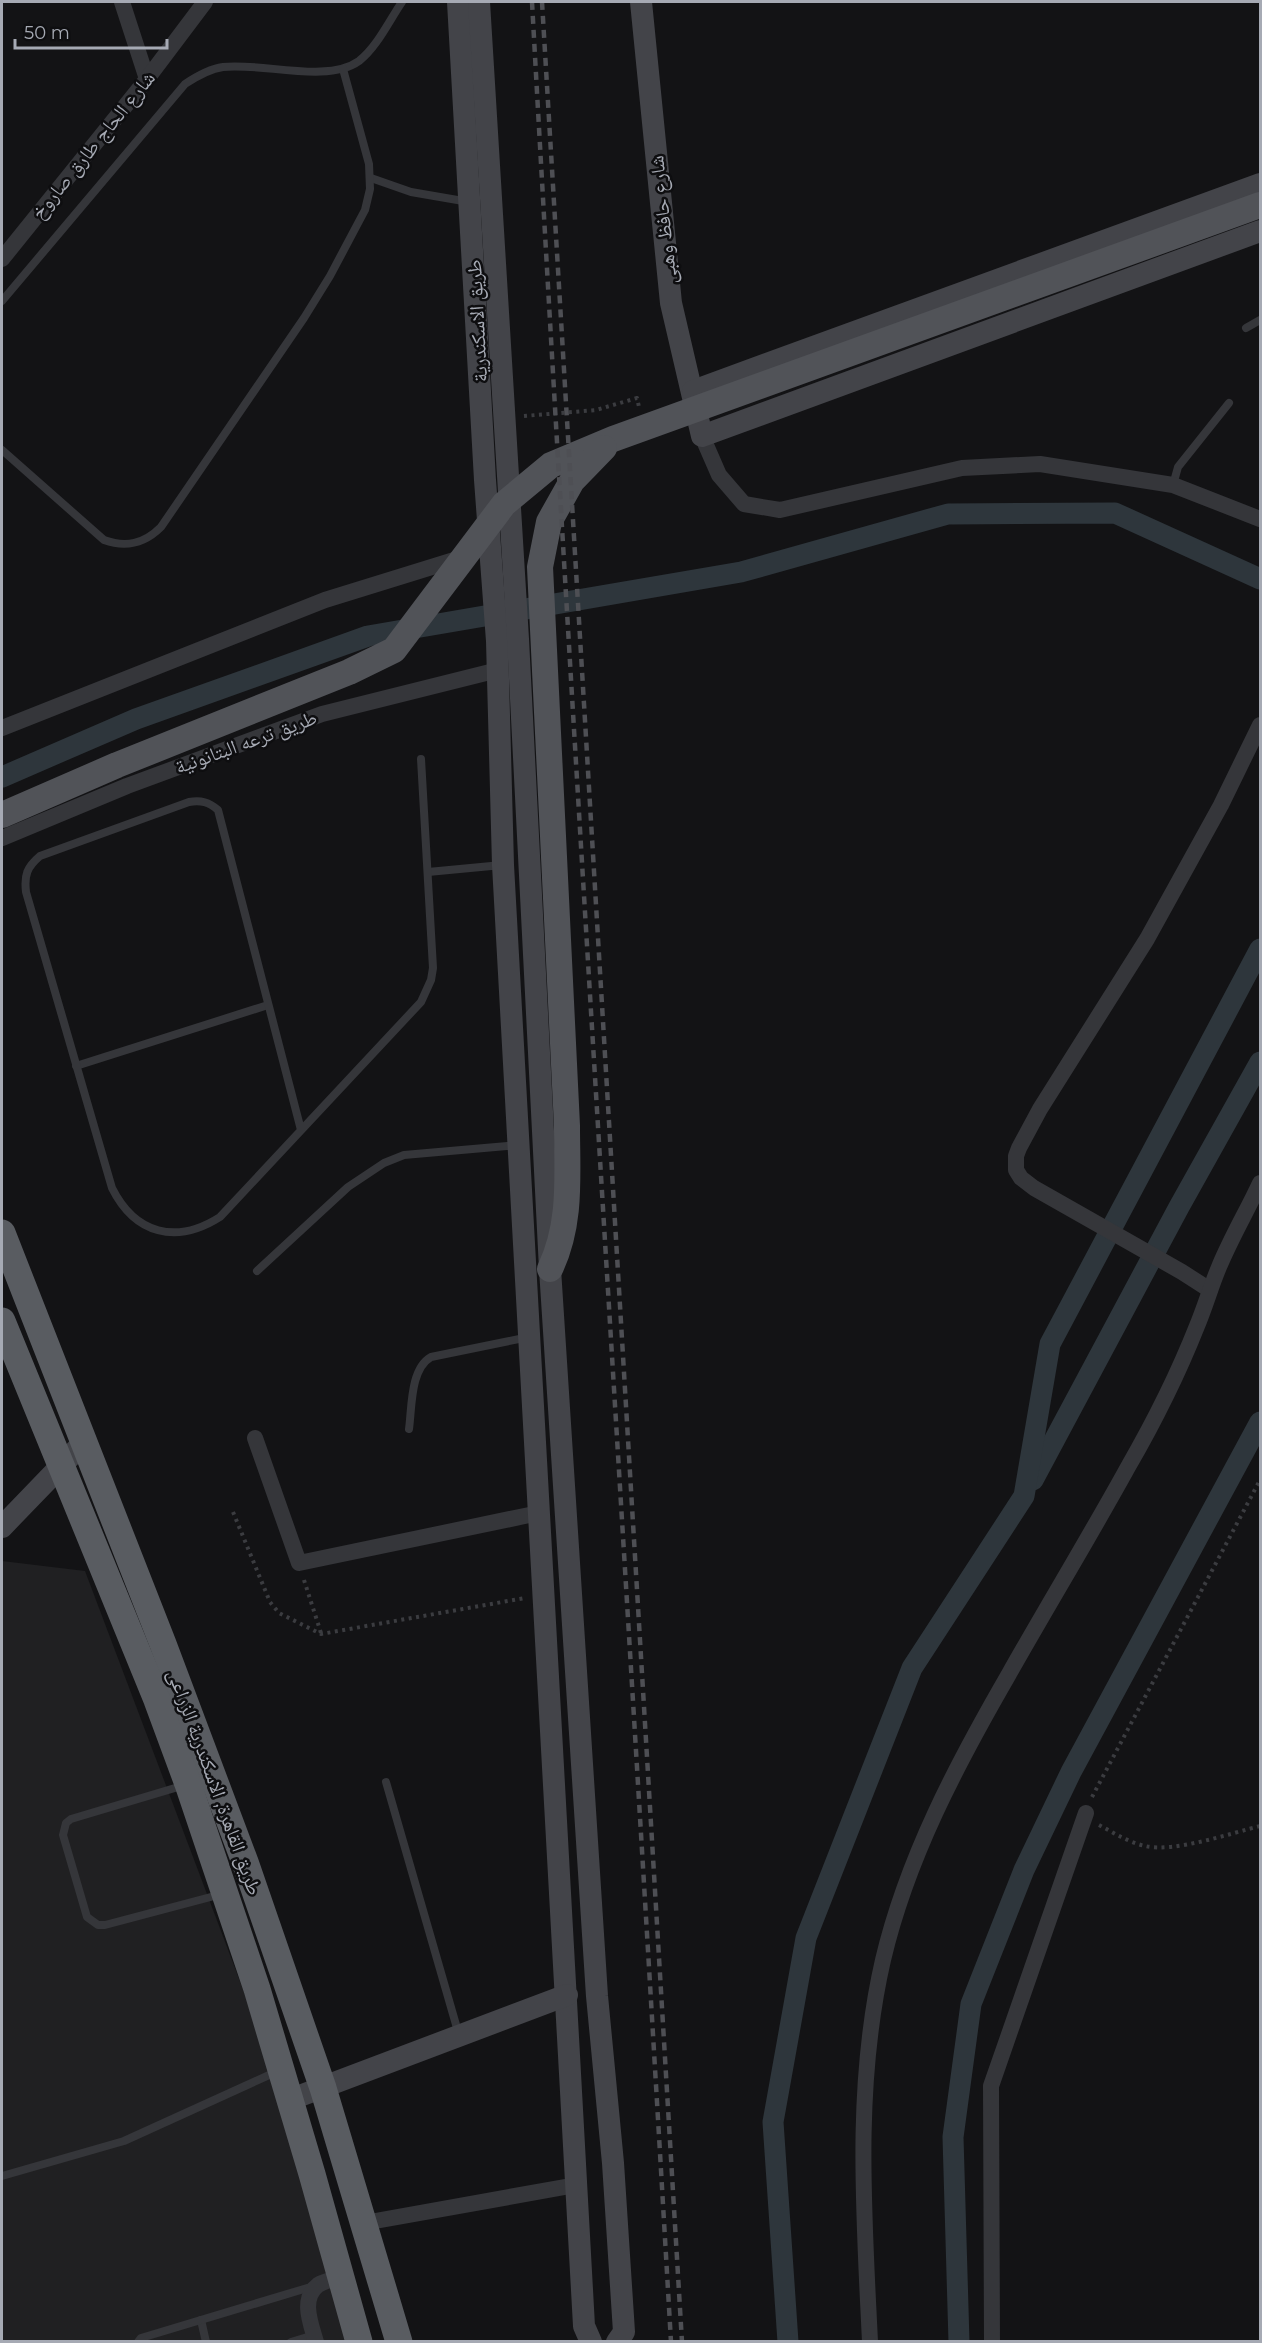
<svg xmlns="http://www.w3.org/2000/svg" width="1262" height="2343" viewBox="0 0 1262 2343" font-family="Montserrat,'Noto Naskh Arabic',sans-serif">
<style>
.built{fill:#202022}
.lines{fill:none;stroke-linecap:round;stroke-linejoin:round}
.canal{stroke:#2e363c;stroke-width:21}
.path{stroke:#3b3c40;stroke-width:4;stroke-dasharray:3 4.5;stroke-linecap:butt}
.service{stroke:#35363a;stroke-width:8}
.minor{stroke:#35363a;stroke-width:16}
.secondary{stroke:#434449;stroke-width:22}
.primary{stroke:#515358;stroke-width:26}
.trunk{stroke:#595c61;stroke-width:27}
.rail{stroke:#4e4f54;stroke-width:4.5;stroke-dasharray:8 6;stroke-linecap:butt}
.labels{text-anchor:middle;stroke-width:5;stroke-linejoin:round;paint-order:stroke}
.street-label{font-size:20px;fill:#a6aab4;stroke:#0e0e10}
</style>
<rect width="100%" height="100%" fill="#131315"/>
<!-- built -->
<path class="built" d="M 2,1561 L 85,1571 L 267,2053 L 348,2341 L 2,2342 Z"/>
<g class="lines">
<!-- canal -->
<g class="canal">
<path d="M 2,777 L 136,719 L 368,636 L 741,572 L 948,514 L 1115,513 L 1260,579"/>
<path d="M 1033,1480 L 1179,1207 L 1260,1062"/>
<path d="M 788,2342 L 773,2122 L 806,1938 L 912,1668 L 1024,1496 L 1050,1344 L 1260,949"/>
<path d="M 959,2342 L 953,2137 L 971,2004 L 1024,1870 L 1071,1772 L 1260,1422"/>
</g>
<!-- path -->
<g class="path">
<path d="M 524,416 L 596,410 L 637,398 L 639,407"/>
<path d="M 233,1512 L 270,1602 L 279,1613 L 321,1634 L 525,1598"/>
<path d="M 304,1580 L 321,1633"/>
<path d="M 1092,1797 L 1260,1480"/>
<path d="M 1099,1825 C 1114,1833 1128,1842 1145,1846 C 1173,1853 1232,1833 1260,1826"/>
</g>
<!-- service -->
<g class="service">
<path d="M 371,178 L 411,192 L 469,202"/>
<path d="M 2,301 L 185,84 C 197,76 209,69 223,67 C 261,62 327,84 359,61 C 377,47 389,21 402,2"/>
<path d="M 1246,328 L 1260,320"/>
<path d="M 2,450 L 104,540 C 126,548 144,544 161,527 L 304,318 L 330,276 L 365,210 L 370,189 L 369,164 L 343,69"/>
<path d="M 1173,485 L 1178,467 L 1229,403"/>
<path d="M 428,872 L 502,865"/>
<path d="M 76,1066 L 268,1005"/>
<path d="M 301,1130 L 218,810 C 209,802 201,800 189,802 L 40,856 C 27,867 24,875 26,892 L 112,1188 C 135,1234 176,1245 220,1217 L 421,1002 L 431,980 L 433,968 L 421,759"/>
<path d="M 257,1271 L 348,1187 L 384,1163 L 404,1155 L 519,1145"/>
<path d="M 409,1429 C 412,1408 410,1369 431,1357 L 529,1337"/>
<path d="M 386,1782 L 459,2035"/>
<path d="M 185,1785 L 71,1819 L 66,1823 L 63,1835 L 87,1917 L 98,1925 L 105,1925 L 222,1894"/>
<path d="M 2,2176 L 124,2141 L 278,2071"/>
<path d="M 201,2320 L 206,2342"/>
<path d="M 138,2342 L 141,2338 L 314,2286"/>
<path d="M 291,2342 L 314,2335"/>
</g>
<!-- minor -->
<g class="minor">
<path d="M 122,2 L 147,79"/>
<path d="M 2,259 L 147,79 L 205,2"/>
<path d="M 702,436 L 719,475 L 744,504 L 780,510 L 962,468 L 1040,464 L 1173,485 L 1260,519"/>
<path d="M 2,728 L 325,600 L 464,557"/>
<path d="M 2,838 L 127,786 L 322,714 L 498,670"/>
<path d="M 1210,1290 L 1182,1272 L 1034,1188 L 1021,1178 L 1016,1170 L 1016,1156 L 1019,1148 L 1040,1109 L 1147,939 L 1221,805 L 1260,725"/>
<path d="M 255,1438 L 299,1563 L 539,1513"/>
<path d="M 364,2223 L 576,2185"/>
<path d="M 316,2342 C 311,2324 300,2299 318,2285 C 324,2281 334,2279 341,2277"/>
<path d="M 870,2342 C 864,2214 854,2086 883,1960 C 907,1858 957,1764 1009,1674 C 1048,1605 1090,1536 1128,1467 C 1154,1422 1178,1374 1197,1326 C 1205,1307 1211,1286 1219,1267 C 1231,1238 1247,1211 1260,1183"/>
<path d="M 992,2342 L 991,2086 L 1086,1813"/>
</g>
<!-- secondary -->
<g class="secondary">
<path d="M 458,2 L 485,480 L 497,641 L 503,865 L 584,2326 L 591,2342"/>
<path d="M 479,2 L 518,639 L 550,1269 L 597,1996 L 613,2163 L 624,2332 L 617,2342"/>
<path d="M 641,2 L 671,303 L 702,436 L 1260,231"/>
<path d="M 693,391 L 1260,184"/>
<path d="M 2,1527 L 84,1442"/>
<path d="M 289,2100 L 567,1995"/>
</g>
<!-- primary -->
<g class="primary">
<path d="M 2,815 L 117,765 L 349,672 L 394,650 L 504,504 L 551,465 L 613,439 L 1260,205"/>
<path d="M 550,1269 C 572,1223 567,1175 567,1126 L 540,567 L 549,522 L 572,481 L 604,448"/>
</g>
<!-- trunk -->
<g class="trunk">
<path d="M 2,1233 L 163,1644 L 245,1862 L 323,2088 L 399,2342"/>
<path d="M 2,1321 L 157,1700 L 188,1784 L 257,1989 L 312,2174 L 359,2342"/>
</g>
<!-- rail -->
<g class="rail">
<path d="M 532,2 C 575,782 626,1561 671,2342"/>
<path d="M 542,2 L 682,2342"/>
</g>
</g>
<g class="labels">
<!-- street labels -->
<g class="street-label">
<text transform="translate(93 145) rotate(-51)" y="7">شارع الحاج طارق صاروخ</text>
<text transform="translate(663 220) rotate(-96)" y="7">شارع حافظ وهبى</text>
<text transform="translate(477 321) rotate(-93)" y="7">طريق الاسكندرية</text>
<text transform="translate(246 742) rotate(-20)" y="7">طريق ترعه البتانونية</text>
<text transform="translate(215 1782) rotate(70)" y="7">طريق القاهرة, الاسكندرية الزراعى</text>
</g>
</g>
<!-- border -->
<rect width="1262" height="2343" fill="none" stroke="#a6aab4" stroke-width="6"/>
<!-- scale -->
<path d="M15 39v9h152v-9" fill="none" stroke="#a6aab4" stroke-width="3"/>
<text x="24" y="39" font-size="18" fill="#a6aab4" stroke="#0e0e10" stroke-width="4.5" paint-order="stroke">50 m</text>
</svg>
